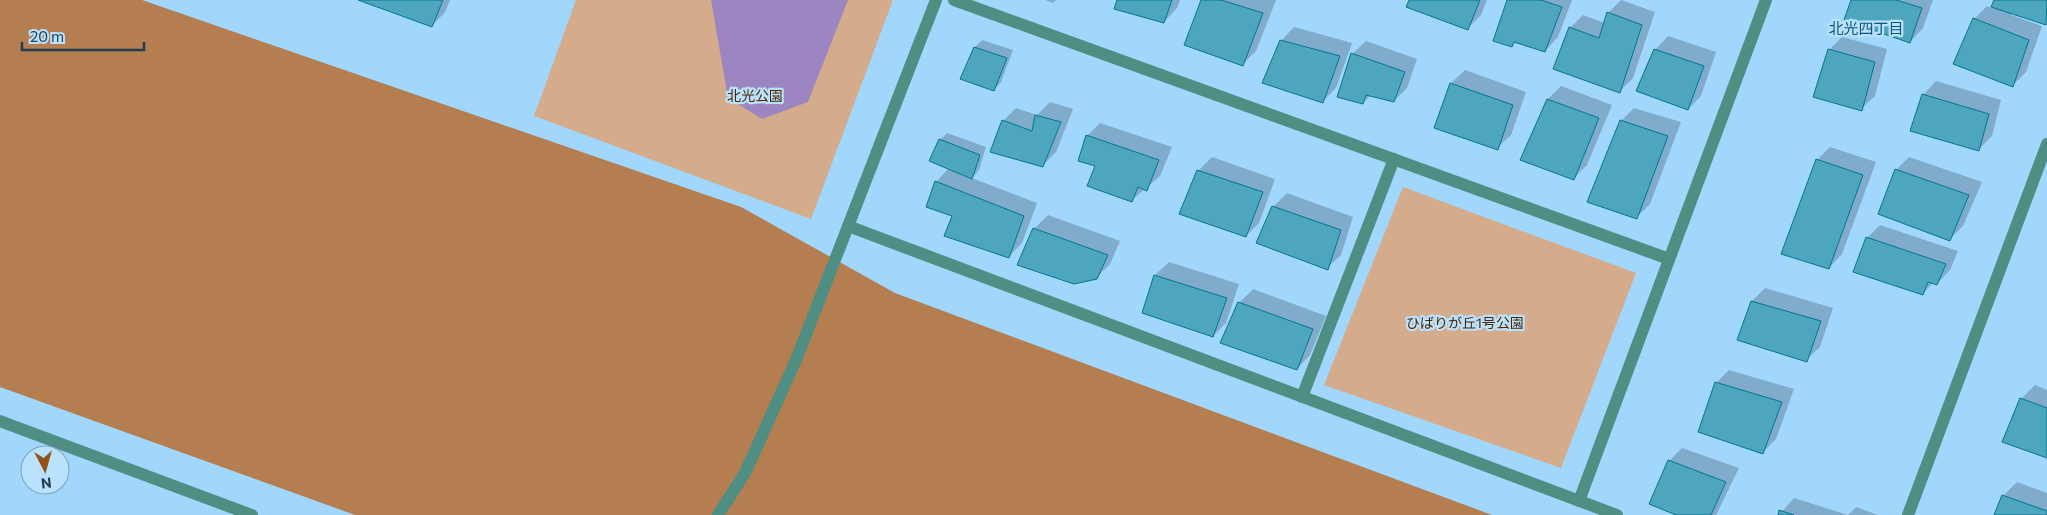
<svg xmlns="http://www.w3.org/2000/svg" width="2047" height="515" viewBox="0 0 2047 515" font-family="Commissioner,'Noto Sans JP',sans-serif">
<style>
.green{fill:#d5ac8b}
.forest{fill:#b47e50}
.water{fill:#9b86c2}
.shadow{fill:#0003}
.building{fill:#4ea5be;stroke:#007791}
.lines{fill:none;stroke-linecap:round;stroke-linejoin:round}
.minor{stroke:#4f8e82;stroke-width:12}
.labels{text-anchor:middle;stroke-width:4.5;stroke-linejoin:round;paint-order:stroke}
.park-label{font-size:14px;fill:#4b2701;stroke:#bae2ff}
.neighbourhood-label{font-size:15px;fill:#0a5780;stroke:#bae2ff}
</style>
<rect width="100%" height="100%" fill="#a1d6fd"/>
<!-- green -->
<g class="green">
<path d="M 576,0 L 893,0 L 811,219 L 534,116 Z"/>
<path d="M 1403,187 L 1636,273 L 1561,468 L 1324,385 Z"/>
</g>
<!-- forest -->
<path class="forest" d="M 0,0 L 142,0 L 741,207 L 895,293 L 1492,515 L 355,515 L 0,387 Z"/>
<!-- water -->
<path class="water" d="M 711,0 L 848,0 L 808,102 L 762,119 L 728,98 Z"/>
<!-- shadow -->
<g class="shadow">
<path d="M 361,0 L 450,0 L 445,12 L 432,26 Z"/>
<path d="M 1045,0 L 1056,0 L 1053,3 Z"/>
<path d="M 1118,0 L 1180,0 L 1177,8 L 1164,22 Z"/>
<path d="M 1203,0 L 1276,0 L 1256,51 L 1243,64 Z"/>
<path d="M 1410,0 L 1487,0 L 1481,15 L 1468,28 Z"/>
<path d="M 1509,0 L 1572,0 L 1558,37 L 1545,51 L 1516,41 L 1512,45 Z"/>
<path d="M 1621,0 L 1655,12 L 1633,78 L 1620,91 L 1570,28 L 1583,15 L 1605,23 L 1608,13 Z"/>
<path d="M 1853,0 L 1933,0 L 1923,28 L 1910,42 Z"/>
<path d="M 1995,0 L 2047,0 L 2046,23 L 2012,13 L 2011,15 L 2042,26 L 2026,72 L 2012,86 L 1974,19 L 1987,6 L 1992,8 Z"/>
<path d="M 1294,27 L 1352,43 L 1336,88 L 1322,102 L 1281,41 Z"/>
<path d="M 1668,36 L 1716,52 L 1701,96 L 1688,109 L 1655,50 Z"/>
<path d="M 1842,37 L 1887,49 L 1875,96 L 1861,109 L 1829,50 Z"/>
<path d="M 982,40 L 1013,50 L 1001,82 L 994,90 L 962,78 L 975,47 Z"/>
<path d="M 1366,41 L 1417,59 L 1407,88 L 1394,101 L 1371,95 L 1363,103 L 1352,54 Z"/>
<path d="M 1465,70 L 1526,92 L 1511,135 L 1497,148 L 1436,127 L 1451,83 Z"/>
<path d="M 1936,81 L 2001,100 L 1992,136 L 1978,150 L 1923,95 Z"/>
<path d="M 1561,86 L 1612,105 L 1587,165 L 1574,178 L 1548,99 Z"/>
<path d="M 1050,102 L 1073,109 L 1056,152 L 1042,166 L 1003,121 L 1016,108 L 1037,115 Z"/>
<path d="M 1634,108 L 1681,122 L 1650,204 L 1636,218 L 1621,121 Z"/>
<path d="M 1100,123 L 1172,147 L 1160,176 L 1132,200 L 1096,165 L 1087,136 Z"/>
<path d="M 947,133 L 986,147 L 979,170 L 972,178 L 1037,203 L 1022,243 L 1009,256 L 953,215 L 936,182 L 949,168 L 940,140 Z"/>
<path d="M 1830,147 L 1876,162 L 1842,254 L 1829,268 L 1817,160 Z"/>
<path d="M 1212,157 L 1275,179 L 1259,223 L 1246,236 L 1198,171 Z"/>
<path d="M 1909,157 L 1982,182 L 1963,226 L 1950,239 L 1896,170 Z"/>
<path d="M 1287,193 L 1353,217 L 1341,255 L 1327,268 L 1273,207 Z"/>
<path d="M 1048,215 L 1120,241 L 1110,264 L 1096,278 L 1019,264 L 1035,228 Z"/>
<path d="M 1880,225 L 1958,251 L 1950,270 L 1937,284 L 1933,283 L 1923,293 L 1867,238 Z"/>
<path d="M 1169,262 L 1239,284 L 1226,323 L 1213,336 L 1143,313 L 1155,275 Z"/>
<path d="M 1765,288 L 1833,308 L 1820,347 L 1806,360 L 1752,301 Z"/>
<path d="M 1253,289 L 1326,316 L 1310,355 L 1297,369 L 1239,303 Z"/>
<path d="M 1729,370 L 1794,389 L 1776,439 L 1763,452 L 1716,383 Z"/>
<path d="M 2035,385 L 2047,390 L 2047,457 L 2021,399 Z"/>
<path d="M 1682,448 L 1739,468 L 1716,515 L 1680,515 L 1669,461 Z"/>
<path d="M 2017,482 L 2047,493 L 2047,515 L 1995,515 L 2003,496 Z"/>
<path d="M 1794,498 L 1848,515 L 1856,507 L 1878,515 L 1779,515 Z"/>
</g>
<!-- building -->
<g class="building">
<path d="M 358,0 L 443,0 L 432,27 Z"/>
<path d="M 1117,0 L 1172,0 L 1164,23 L 1114,9 Z"/>
<path d="M 1201,0 L 1221,0 L 1263,13 L 1243,66 L 1184,45 Z"/>
<path d="M 1409,0 L 1480,0 L 1468,30 L 1406,7 Z"/>
<path d="M 1507,0 L 1541,0 L 1562,7 L 1545,52 L 1514,42 L 1512,47 L 1493,41 Z"/>
<path d="M 1851,0 L 1896,0 L 1922,8 L 1910,43 L 1844,20 Z"/>
<path d="M 1994,0 L 2047,0 L 2046,25 L 1991,7 Z"/>
<path d="M 1607,12 L 1642,25 L 1620,93 L 1553,69 L 1569,27 L 1599,38 Z"/>
<path d="M 1973,18 L 2029,40 L 2013,87 L 1953,64 Z"/>
<path d="M 1280,40 L 1340,56 L 1323,103 L 1262,83 Z"/>
<path d="M 974,47 L 1007,58 L 994,91 L 960,79 Z"/>
<path d="M 1654,49 L 1704,66 L 1688,110 L 1636,91 Z"/>
<path d="M 1828,49 L 1875,62 L 1862,111 L 1813,97 Z"/>
<path d="M 1351,53 L 1405,72 L 1394,102 L 1366,95 L 1363,104 L 1337,97 Z"/>
<path d="M 1450,83 L 1513,105 L 1498,150 L 1434,128 Z"/>
<path d="M 1922,94 L 1989,114 L 1979,151 L 1910,131 Z"/>
<path d="M 1547,99 L 1599,118 L 1574,180 L 1520,160 Z"/>
<path d="M 1035,115 L 1061,122 L 1043,167 L 990,152 L 1002,120 L 1032,131 Z"/>
<path d="M 1620,120 L 1668,136 L 1637,219 L 1587,202 Z"/>
<path d="M 1086,135 L 1159,160 L 1147,191 L 1138,187 L 1132,202 L 1087,186 L 1095,166 L 1078,161 Z"/>
<path d="M 939,139 L 980,155 L 972,179 L 929,161 Z"/>
<path d="M 1816,159 L 1863,175 L 1829,269 L 1781,254 Z"/>
<path d="M 1895,169 L 1969,195 L 1950,241 L 1878,214 Z"/>
<path d="M 1197,170 L 1263,192 L 1246,237 L 1179,214 Z"/>
<path d="M 935,181 L 1024,216 L 1009,258 L 944,236 L 952,216 L 926,207 Z"/>
<path d="M 1272,206 L 1341,230 L 1328,270 L 1256,243 Z"/>
<path d="M 1033,228 L 1108,255 L 1097,279 L 1074,284 L 1017,265 Z"/>
<path d="M 1866,237 L 1946,264 L 1937,285 L 1928,282 L 1923,295 L 1853,272 Z"/>
<path d="M 1154,275 L 1227,298 L 1213,337 L 1142,313 Z"/>
<path d="M 1751,301 L 1821,321 L 1807,362 L 1737,340 Z"/>
<path d="M 1238,302 L 1313,329 L 1297,370 L 1220,343 Z"/>
<path d="M 1715,382 L 1782,402 L 1763,454 L 1698,432 Z"/>
<path d="M 2020,398 L 2047,408 L 2047,458 L 2002,442 Z"/>
<path d="M 1668,460 L 1726,482 L 1711,515 L 1676,515 L 1649,504 Z"/>
<path d="M 2002,495 L 2047,511 L 2047,515 L 1994,515 Z"/>
<path d="M 1779,510 L 1794,515 L 1778,515 Z"/>
</g>
<g class="lines">
<!-- minor -->
<g class="minor">
<path d="M 954,0 L 1669,259"/>
<path d="M 848,226 L 1617,515"/>
<path d="M 1302,397 L 1394,159"/>
<path d="M 0,421 L 252,515"/>
<path d="M 1579,501 L 1766,0"/>
<path d="M 718,515 L 745,473 L 796,360 L 936,0"/>
<path d="M 1908,515 L 2047,144"/>
</g>
</g>
<g class="labels">
<!-- park labels -->
<g class="park-label">
<text x="755" y="101">北光公園</text>
<text x="1465" y="328">ひばりが丘1号公園</text>
</g>
<!-- neighbourhood labels -->
<g class="neighbourhood-label">
<text x="1866" y="34">北光四丁目</text>
</g>
</g>
<!-- north arrow -->
<g transform="translate(45 470) rotate(174)"><circle r="24" fill="#bae2ff" stroke="#7da0ba"/>
<path d="M0-4L9 19L0 12L-9 19Z" fill="#915417"/>
<text y="-8" font-size="14" font-weight="bold" text-anchor="middle" fill="#223e52">N</text>
</g>
<!-- scale -->
<path d="M22 42v8h122v-8" fill="none" stroke="#223e52" stroke-width="2.5"/>
<text x="30" y="42" font-size="15" fill="#223e52" stroke="#bae2ff" stroke-width="4" paint-order="stroke">20 m</text>
</svg>
